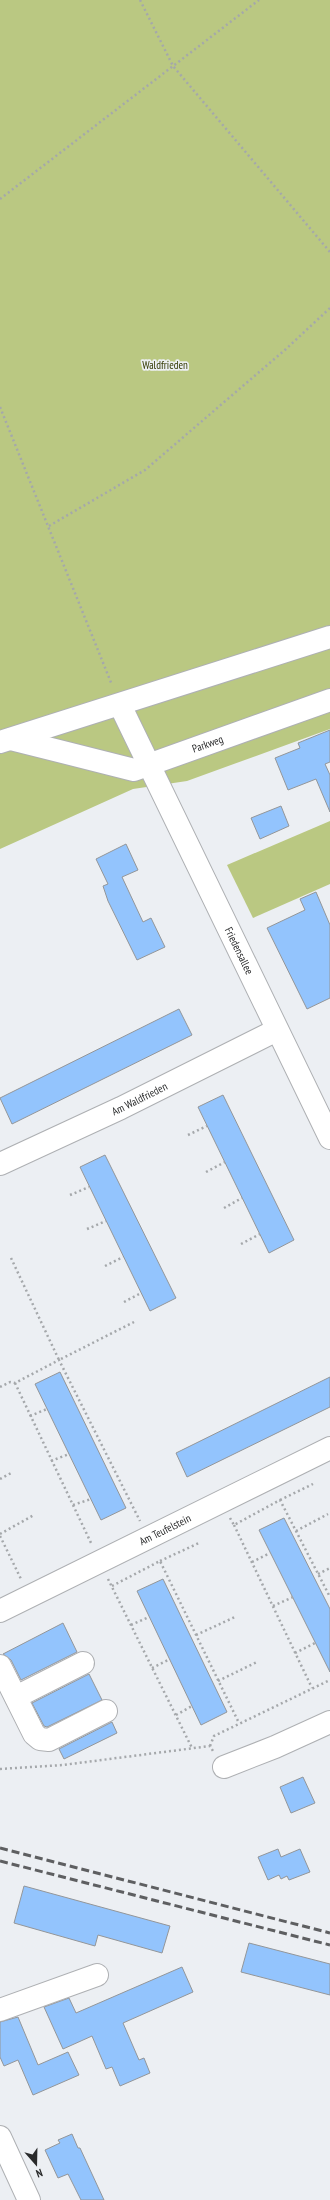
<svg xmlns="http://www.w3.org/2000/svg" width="330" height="2200" viewBox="0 0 330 2200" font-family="'PT Sans Narrow',sans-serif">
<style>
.green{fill:#bac882}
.building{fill:#93c4fd;stroke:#939699}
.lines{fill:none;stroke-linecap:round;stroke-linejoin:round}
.minor-casing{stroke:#aeb0b3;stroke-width:24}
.path{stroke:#a5a8ab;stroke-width:2.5;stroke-dasharray:2 3;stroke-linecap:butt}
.minor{stroke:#fff;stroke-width:22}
.rail{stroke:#5e5f61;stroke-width:3;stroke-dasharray:8 4;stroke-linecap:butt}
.labels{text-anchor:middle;stroke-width:3.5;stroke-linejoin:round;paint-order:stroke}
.park-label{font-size:11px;fill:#313800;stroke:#eceff3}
.street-label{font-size:11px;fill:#292a2b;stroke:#eceff3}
</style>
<rect width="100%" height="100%" fill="#eceff3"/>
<!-- green -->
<g class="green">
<path d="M 0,0 L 330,0 L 330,729 L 187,781 L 133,789 L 0,849 Z"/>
<path d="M 330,821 L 330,884 L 253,918 L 227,865 Z"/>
</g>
<!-- building -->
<g class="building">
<path d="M 330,730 L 330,762 L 325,764 L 330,775 L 330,812 L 316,779 L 288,790 L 275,758 L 300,748 L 298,743 Z"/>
<path d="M 281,806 L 289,826 L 260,839 L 251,818 Z"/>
<path d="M 126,844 L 138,870 L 122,877 L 143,922 L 151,918 L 165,947 L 137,960 L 108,901 L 103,886 L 108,884 L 96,859 Z"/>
<path d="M 316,892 L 330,925 L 330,998 L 307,1009 L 267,928 L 305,910 L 300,899 Z"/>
<path d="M 179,1009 L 192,1035 L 12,1124 L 0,1098 Z"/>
<path d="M 223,1095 L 294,1240 L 269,1253 L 198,1107 Z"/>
<path d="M 105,1155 L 176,1298 L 150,1311 L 80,1167 Z"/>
<path d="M 60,1372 L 126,1508 L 101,1520 L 35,1384 Z"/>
<path d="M 330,1377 L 330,1407 L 187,1477 L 176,1453 Z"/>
<path d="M 284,1518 L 330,1609 L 330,1672 L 259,1530 Z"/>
<path d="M 163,1579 L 227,1712 L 201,1725 L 137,1591 Z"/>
<path d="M 63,1623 L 77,1652 L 21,1680 L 11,1660 L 3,1654 Z"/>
<path d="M 89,1674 L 102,1700 L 47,1727 L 44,1726 L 32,1703 Z"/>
<path d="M 112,1722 L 117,1733 L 64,1759 L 59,1749 Z"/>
<path d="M 303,1777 L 315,1803 L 291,1813 L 280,1787 Z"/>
<path d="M 278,1849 L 281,1857 L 300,1849 L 310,1872 L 289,1880 L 287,1876 L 281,1879 L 279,1875 L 268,1880 L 258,1857 Z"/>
<path d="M 24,1886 L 170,1926 L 162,1953 L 98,1935 L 95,1946 L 14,1923 Z"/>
<path d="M 249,1943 L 330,1964 L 330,1995 L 241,1972 Z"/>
<path d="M 182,1967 L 193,1992 L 123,2023 L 139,2060 L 144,2058 L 150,2073 L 120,2086 L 112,2067 L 106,2069 L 92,2036 L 63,2049 L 44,2007 L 69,1998 L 76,2013 Z"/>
<path d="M 18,2017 L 38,2065 L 68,2052 L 79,2075 L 33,2095 L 18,2060 L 4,2066 L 0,2057 L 0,2022 Z"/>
<path d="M 72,2134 L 78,2148 L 80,2148 L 104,2200 L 81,2200 L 68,2174 L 58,2178 L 45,2150 L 60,2143 L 58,2140 Z"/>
</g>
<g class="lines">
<defs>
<g id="minor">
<path id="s1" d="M 120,705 L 330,1138"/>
<path id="s2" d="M 11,739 L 134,770 L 330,700"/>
<path d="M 0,742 L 330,637"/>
<path id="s3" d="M 0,1164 L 121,1108 L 277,1030"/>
<path id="s4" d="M 0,1611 L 330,1448"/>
<path d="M 0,1666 L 34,1734 L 40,1739 L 49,1740 L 106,1711"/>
<path d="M 16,1697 L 83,1663"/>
<path d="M 224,1767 L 275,1747 L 330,1722"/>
<path d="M 0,2010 L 97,1975"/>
<path d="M 0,2137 L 29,2200"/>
</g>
</defs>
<!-- minor casing -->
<use href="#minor" class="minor-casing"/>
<!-- path -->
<g class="path">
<path d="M 140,0 L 173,66 L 330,252"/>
<path d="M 0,199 L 259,0"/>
<path d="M 0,407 L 112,685"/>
<path d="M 49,526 L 145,470 L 286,349 L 330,308"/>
<path d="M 188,1135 L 207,1126"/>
<path d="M 206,1172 L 225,1162"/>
<path d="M 70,1195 L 89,1187"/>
<path d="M 224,1208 L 242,1198"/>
<path d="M 87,1229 L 106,1221"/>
<path d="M 241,1244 L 260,1234"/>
<path d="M 11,1258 L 59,1360 L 134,1322"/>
<path d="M 105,1266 L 123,1257"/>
<path d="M 124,1302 L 141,1293"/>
<path d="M 15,1383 L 92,1545"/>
<path d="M 0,1387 L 10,1382 L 15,1383 L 59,1360 L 140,1521"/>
<path d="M 30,1416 L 47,1409"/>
<path d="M 51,1461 L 69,1454"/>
<path d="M 0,1479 L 13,1472"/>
<path d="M 280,1500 L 313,1484"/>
<path d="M 73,1505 L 91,1499"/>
<path d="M 230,1518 L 234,1525 L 280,1500 L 330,1597"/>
<path d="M 234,1525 L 312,1688"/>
<path d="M 296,1531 L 328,1514"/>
<path d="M 0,1534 L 34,1515"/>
<path d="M 0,1536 L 21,1579"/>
<path d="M 160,1561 L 199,1543"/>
<path d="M 252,1562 L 270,1553"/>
<path d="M 318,1574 L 330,1568"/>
<path d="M 108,1579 L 192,1748"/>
<path d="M 112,1586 L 160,1561 L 239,1723"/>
<path d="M 273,1606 L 293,1597"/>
<path d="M 131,1625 L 149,1617"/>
<path d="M 196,1635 L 235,1617"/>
<path d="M 295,1653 L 315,1643"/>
<path d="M 152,1668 L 170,1659"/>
<path d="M 218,1681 L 257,1662"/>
<path d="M 176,1715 L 192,1706"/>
<path d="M 210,1746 L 214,1736 L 330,1680"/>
<path d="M 0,1769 L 63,1765 L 210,1746 L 213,1751"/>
</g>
<!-- minor -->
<use href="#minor" class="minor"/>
<!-- rail -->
<g class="rail">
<path d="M 0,1848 L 330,1933"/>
<path d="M 0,1861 L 330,1945"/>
</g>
</g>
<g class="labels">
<!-- park labels -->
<g class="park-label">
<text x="165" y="369">Waldfrieden</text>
</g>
<!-- street labels -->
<g class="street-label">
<text dy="4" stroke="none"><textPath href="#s2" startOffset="205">Parkweg</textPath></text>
<text dy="4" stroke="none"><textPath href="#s1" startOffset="273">Friedensallee</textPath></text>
<text dy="4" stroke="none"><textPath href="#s3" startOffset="154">Am Waldfrieden</textPath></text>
<text dy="4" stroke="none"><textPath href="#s4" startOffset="184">Am Teufelstein</textPath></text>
</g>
</g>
<!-- north arrow -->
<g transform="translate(36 2164) rotate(160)" stroke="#eceff3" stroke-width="3" paint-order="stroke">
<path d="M0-3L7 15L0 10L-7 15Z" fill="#292a2b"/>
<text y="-6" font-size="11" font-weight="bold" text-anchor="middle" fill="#292a2b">N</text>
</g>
</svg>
